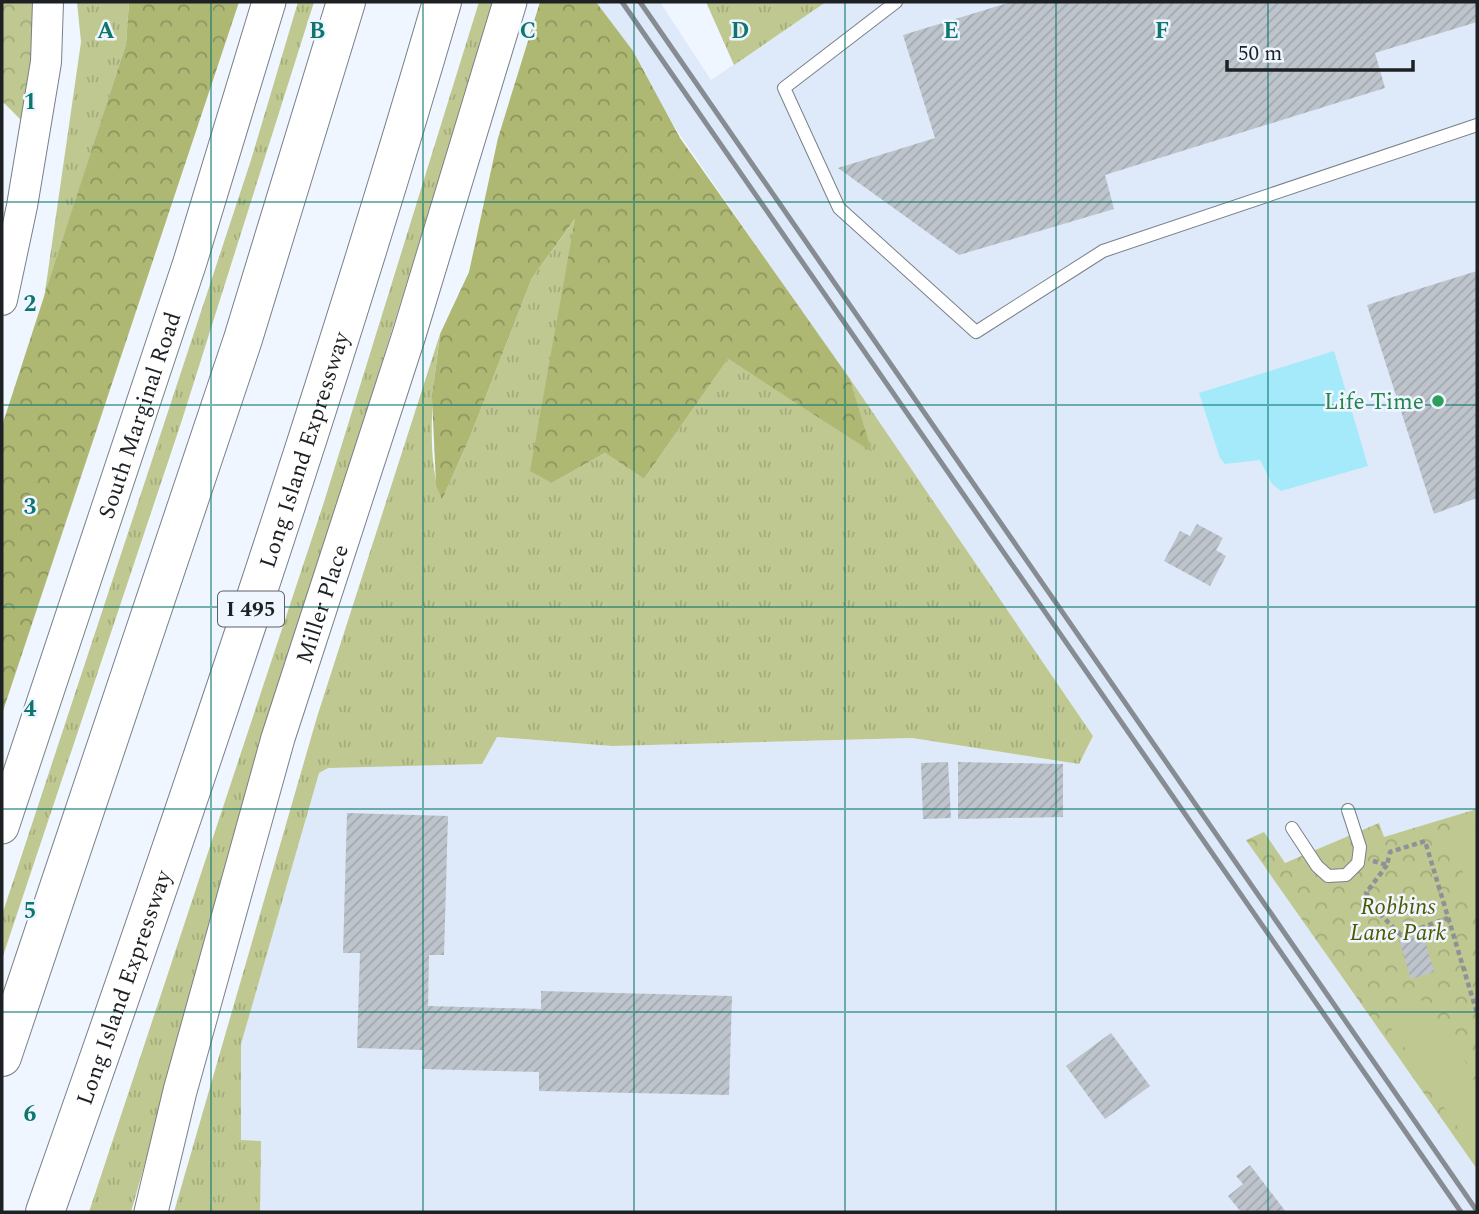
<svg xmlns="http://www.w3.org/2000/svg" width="1479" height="1214" viewBox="0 0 1479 1214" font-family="Spectral,serif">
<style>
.built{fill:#deeaf9}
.grass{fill:url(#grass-tufts)}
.forest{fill:url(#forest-crowns)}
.park{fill:url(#park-crowns)}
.pitch{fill:#bfc890}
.water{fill:#a4eafa}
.building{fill:url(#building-hatch)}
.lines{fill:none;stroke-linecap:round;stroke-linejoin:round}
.service-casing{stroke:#7a8088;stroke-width:14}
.tertiary-casing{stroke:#7a8088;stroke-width:32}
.secondary-casing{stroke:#7a8088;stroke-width:35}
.motorway-casing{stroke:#7a8088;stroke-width:40}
.path{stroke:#8d9298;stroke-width:4.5;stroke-dasharray:5 3.5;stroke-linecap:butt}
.service{stroke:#fff;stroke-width:12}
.tertiary{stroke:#fff;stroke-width:30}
.secondary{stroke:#fff;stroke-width:33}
.motorway{stroke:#fff;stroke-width:38}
.rail{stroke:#878c92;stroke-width:5}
.grid{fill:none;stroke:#0f766e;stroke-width:2;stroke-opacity:0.55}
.leisure-dot{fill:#2e9e5b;stroke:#eff6ff;stroke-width:2.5}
.labels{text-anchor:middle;stroke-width:5;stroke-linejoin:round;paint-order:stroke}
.shield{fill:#eff6ff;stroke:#5d6166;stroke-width:2}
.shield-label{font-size:21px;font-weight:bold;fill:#1e2124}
.leisure-label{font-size:23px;fill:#27864d;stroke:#eff6ff;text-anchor:end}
.street-label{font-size:23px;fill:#1e2124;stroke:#eff6ff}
.park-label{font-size:23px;font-style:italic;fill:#505703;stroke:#eff6ff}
.grid-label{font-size:23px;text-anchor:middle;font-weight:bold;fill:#0f766e;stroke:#eff6ff;stroke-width:5;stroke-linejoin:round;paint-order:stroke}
</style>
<defs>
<pattern id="grass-tufts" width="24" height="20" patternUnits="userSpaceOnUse" patternTransform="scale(1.75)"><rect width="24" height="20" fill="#bfc890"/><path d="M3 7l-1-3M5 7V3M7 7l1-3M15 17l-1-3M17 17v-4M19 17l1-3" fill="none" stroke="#a4ac7c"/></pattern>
<pattern id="forest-crowns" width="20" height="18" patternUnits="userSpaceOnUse" patternTransform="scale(1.75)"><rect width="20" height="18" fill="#aeb873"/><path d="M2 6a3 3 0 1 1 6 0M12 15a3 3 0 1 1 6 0" fill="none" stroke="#8d955e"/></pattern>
<pattern id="park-crowns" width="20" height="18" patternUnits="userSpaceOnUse" patternTransform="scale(1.75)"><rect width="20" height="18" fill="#bfc890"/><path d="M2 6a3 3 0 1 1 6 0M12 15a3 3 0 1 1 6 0" fill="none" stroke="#a4ac7c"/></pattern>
<pattern id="building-hatch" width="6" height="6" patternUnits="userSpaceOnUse" patternTransform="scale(1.75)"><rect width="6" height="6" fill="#bec4cc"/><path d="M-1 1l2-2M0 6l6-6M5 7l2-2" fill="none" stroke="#a3a8af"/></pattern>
</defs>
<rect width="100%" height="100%" fill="#eff6ff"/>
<!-- built -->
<path class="built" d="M 589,2 L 660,2 L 711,80 L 826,2 L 1477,2 L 1477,1212 L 182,1212 L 307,757 L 497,737 L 612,746 L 912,738 L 1079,764 L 1093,736 Z"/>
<!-- grass -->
<g class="grass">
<path d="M 77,2 L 129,2 L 126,44 L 44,299 L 81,42 Z"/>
<path d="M 298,2 L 314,2 L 182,420 L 2,959 L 2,915 L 251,160 Z"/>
<path d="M 479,2 L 494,2 L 285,674 L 131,1212 L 89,1212 L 324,502 Z"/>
<path d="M 706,2 L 705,2 L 826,2 L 734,65 Z"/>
<path d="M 576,218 L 552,483 L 605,453 L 644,479 L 728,359 L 871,450 L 850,379 L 1093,736 L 1079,764 L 912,738 L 612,746 L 497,737 L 482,764 L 328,768 L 319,773 L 241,1044 L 241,1140 L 261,1141 L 260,1212 L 174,1212 L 317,717 L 440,334 C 434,379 424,458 442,500 L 470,437 L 532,278 Z"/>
</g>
<!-- forest -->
<g class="forest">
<path d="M 129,2 L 239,2 L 2,714 L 2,426 L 126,44 Z"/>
<path d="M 540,2 L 596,2 L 633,51 L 680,138 L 850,379 L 872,452 L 728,359 L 644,479 L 605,453 L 552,483 L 530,471 L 575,219 L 532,278 L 470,437 L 442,500 L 436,485 L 432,398 L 440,334 L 469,272 L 498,138 Z"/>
</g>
<!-- park -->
<g class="park">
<path d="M 2,2 L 48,2 L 34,133 L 2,101 Z"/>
<path d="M 1477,809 L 1477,1169 L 1246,840 L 1264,832 L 1285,863 L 1379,823 L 1384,837 Z"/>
</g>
<!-- pitch -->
<g class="pitch">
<path d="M 1477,824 L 1477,920 L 1451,833 Z"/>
<path d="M 1422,1000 L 1473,1073 L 1439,1097 L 1388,1024 Z"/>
<path d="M 1475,1079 L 1477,1083 L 1477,1155 L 1441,1103 Z"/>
</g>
<!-- water -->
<path class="water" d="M 1334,351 L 1368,466 L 1281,491 L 1272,484 L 1260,460 L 1225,464 L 1220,458 L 1199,393 Z"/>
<!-- building -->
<g class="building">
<path d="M 1011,2 L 1477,2 L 1477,22 L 1375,53 L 1385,88 L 1105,175 L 1114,209 L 959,255 L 838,168 L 935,138 L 903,35 Z"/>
<path d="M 1477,271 L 1477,498 L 1434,514 L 1367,305 Z"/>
<path d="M 1197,524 L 1223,538 L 1216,550 L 1226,556 L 1210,586 L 1164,561 L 1180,531 L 1190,536 Z"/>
<path d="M 948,762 L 951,818 L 923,819 L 921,763 Z"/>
<path d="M 958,762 L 1063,764 L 1063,817 L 958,819 Z"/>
<path d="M 347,813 L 448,816 L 444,955 L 429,955 L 428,1006 L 541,1009 L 541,991 L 732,996 L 729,1095 L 539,1091 L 539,1072 L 422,1069 L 423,1050 L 357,1048 L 360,953 L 343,953 Z"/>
<path d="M 1423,933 L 1434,972 L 1411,979 L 1399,940 Z"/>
<path d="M 1111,1033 L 1150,1086 L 1105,1119 L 1066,1066 Z"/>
<path d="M 1250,1165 L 1286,1212 L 1241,1212 L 1228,1196 L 1243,1184 L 1236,1176 Z"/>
</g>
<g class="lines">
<defs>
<g id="service">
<path d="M 896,2 L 784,88 L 839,208 L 976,332 L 1103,251 L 1477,125"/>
<path d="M 1292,828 L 1317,866 L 1328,876 L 1346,875 L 1358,863 L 1360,847 L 1348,810"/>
</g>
<path id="tertiary" d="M 2,300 L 22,206 L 46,62 L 48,2"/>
<g id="secondary">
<path id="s1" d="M 2,827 L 190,262 L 269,2"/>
<path id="s2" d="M 151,1212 L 180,1091 L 278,738 L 409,335 L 510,2"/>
</g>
<g id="motorway">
<path d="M 2,1057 L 243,339 L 346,2"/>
<path id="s3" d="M 45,1212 C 186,812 323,409 442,2"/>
</g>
</defs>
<!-- service casing -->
<use href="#service" class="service-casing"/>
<!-- tertiary casing -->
<use href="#tertiary" class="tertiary-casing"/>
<!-- secondary casing -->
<use href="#secondary" class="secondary-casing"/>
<!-- motorway casing -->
<use href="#motorway" class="motorway-casing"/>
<!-- path -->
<g class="path">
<path d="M 1373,861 L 1387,865 L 1390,852 L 1425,841 L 1477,1013"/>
<path d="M 1387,865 L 1366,893 L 1381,915 L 1401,935 L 1448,918"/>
</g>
<!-- service -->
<use href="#service" class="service"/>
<!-- tertiary -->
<use href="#tertiary" class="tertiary"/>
<!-- secondary -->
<use href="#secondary" class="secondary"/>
<!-- motorway -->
<use href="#motorway" class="motorway"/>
<!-- rail -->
<g class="rail">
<path d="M 622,2 L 1461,1212"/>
<path d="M 640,2 L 1477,1211"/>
</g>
</g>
<!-- grid -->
<path class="grid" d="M 211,2 L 211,1212M 423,2 L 423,1212M 634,2 L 634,1212M 845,2 L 845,1212M 1056,2 L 1056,1212M 1268,2 L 1268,1212M 2,202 L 1477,202M 2,405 L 1477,405M 2,607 L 1477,607M 2,809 L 1477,809M 2,1012 L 1477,1012"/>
<!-- markers -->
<circle class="leisure-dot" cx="1438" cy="401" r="7"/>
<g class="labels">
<!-- shield labels -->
<rect class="shield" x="218" y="591.5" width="66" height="35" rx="5"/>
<g class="shield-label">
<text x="251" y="616">I 495</text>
</g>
<!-- leisure labels -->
<g class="leisure-label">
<text x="1424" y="409">Life Time</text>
</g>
<!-- street labels -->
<g class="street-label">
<text dy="8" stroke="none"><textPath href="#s1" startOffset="434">South Marginal Road</textPath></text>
<text dy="8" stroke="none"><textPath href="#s3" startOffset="805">Long Island Expressway</textPath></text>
<text dy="8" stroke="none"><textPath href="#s2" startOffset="632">Miller Place</textPath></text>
<text dy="8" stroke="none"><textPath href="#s3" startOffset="238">Long Island Expressway</textPath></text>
</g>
<!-- park labels -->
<g class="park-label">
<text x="1398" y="914">Robbins<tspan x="1398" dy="26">Lane Park</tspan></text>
</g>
</g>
<g class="grid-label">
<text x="106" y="38">A</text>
<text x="317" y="38">B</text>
<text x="528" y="38">C</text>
<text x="740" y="38">D</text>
<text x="951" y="38">E</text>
<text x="1162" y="38">F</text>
<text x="30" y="109">1</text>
<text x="30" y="311">2</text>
<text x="30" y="514">3</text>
<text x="30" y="716">4</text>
<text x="30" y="918">5</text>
<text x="30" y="1121">6</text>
</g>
<!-- border -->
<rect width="1479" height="1214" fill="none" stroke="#1e2124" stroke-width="7"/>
<!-- scale -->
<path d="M1227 60v10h186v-10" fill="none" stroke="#1e2124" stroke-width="3.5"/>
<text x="1238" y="60" font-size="21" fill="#1e2124" stroke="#eff6ff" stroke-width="5" paint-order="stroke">50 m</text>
</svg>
